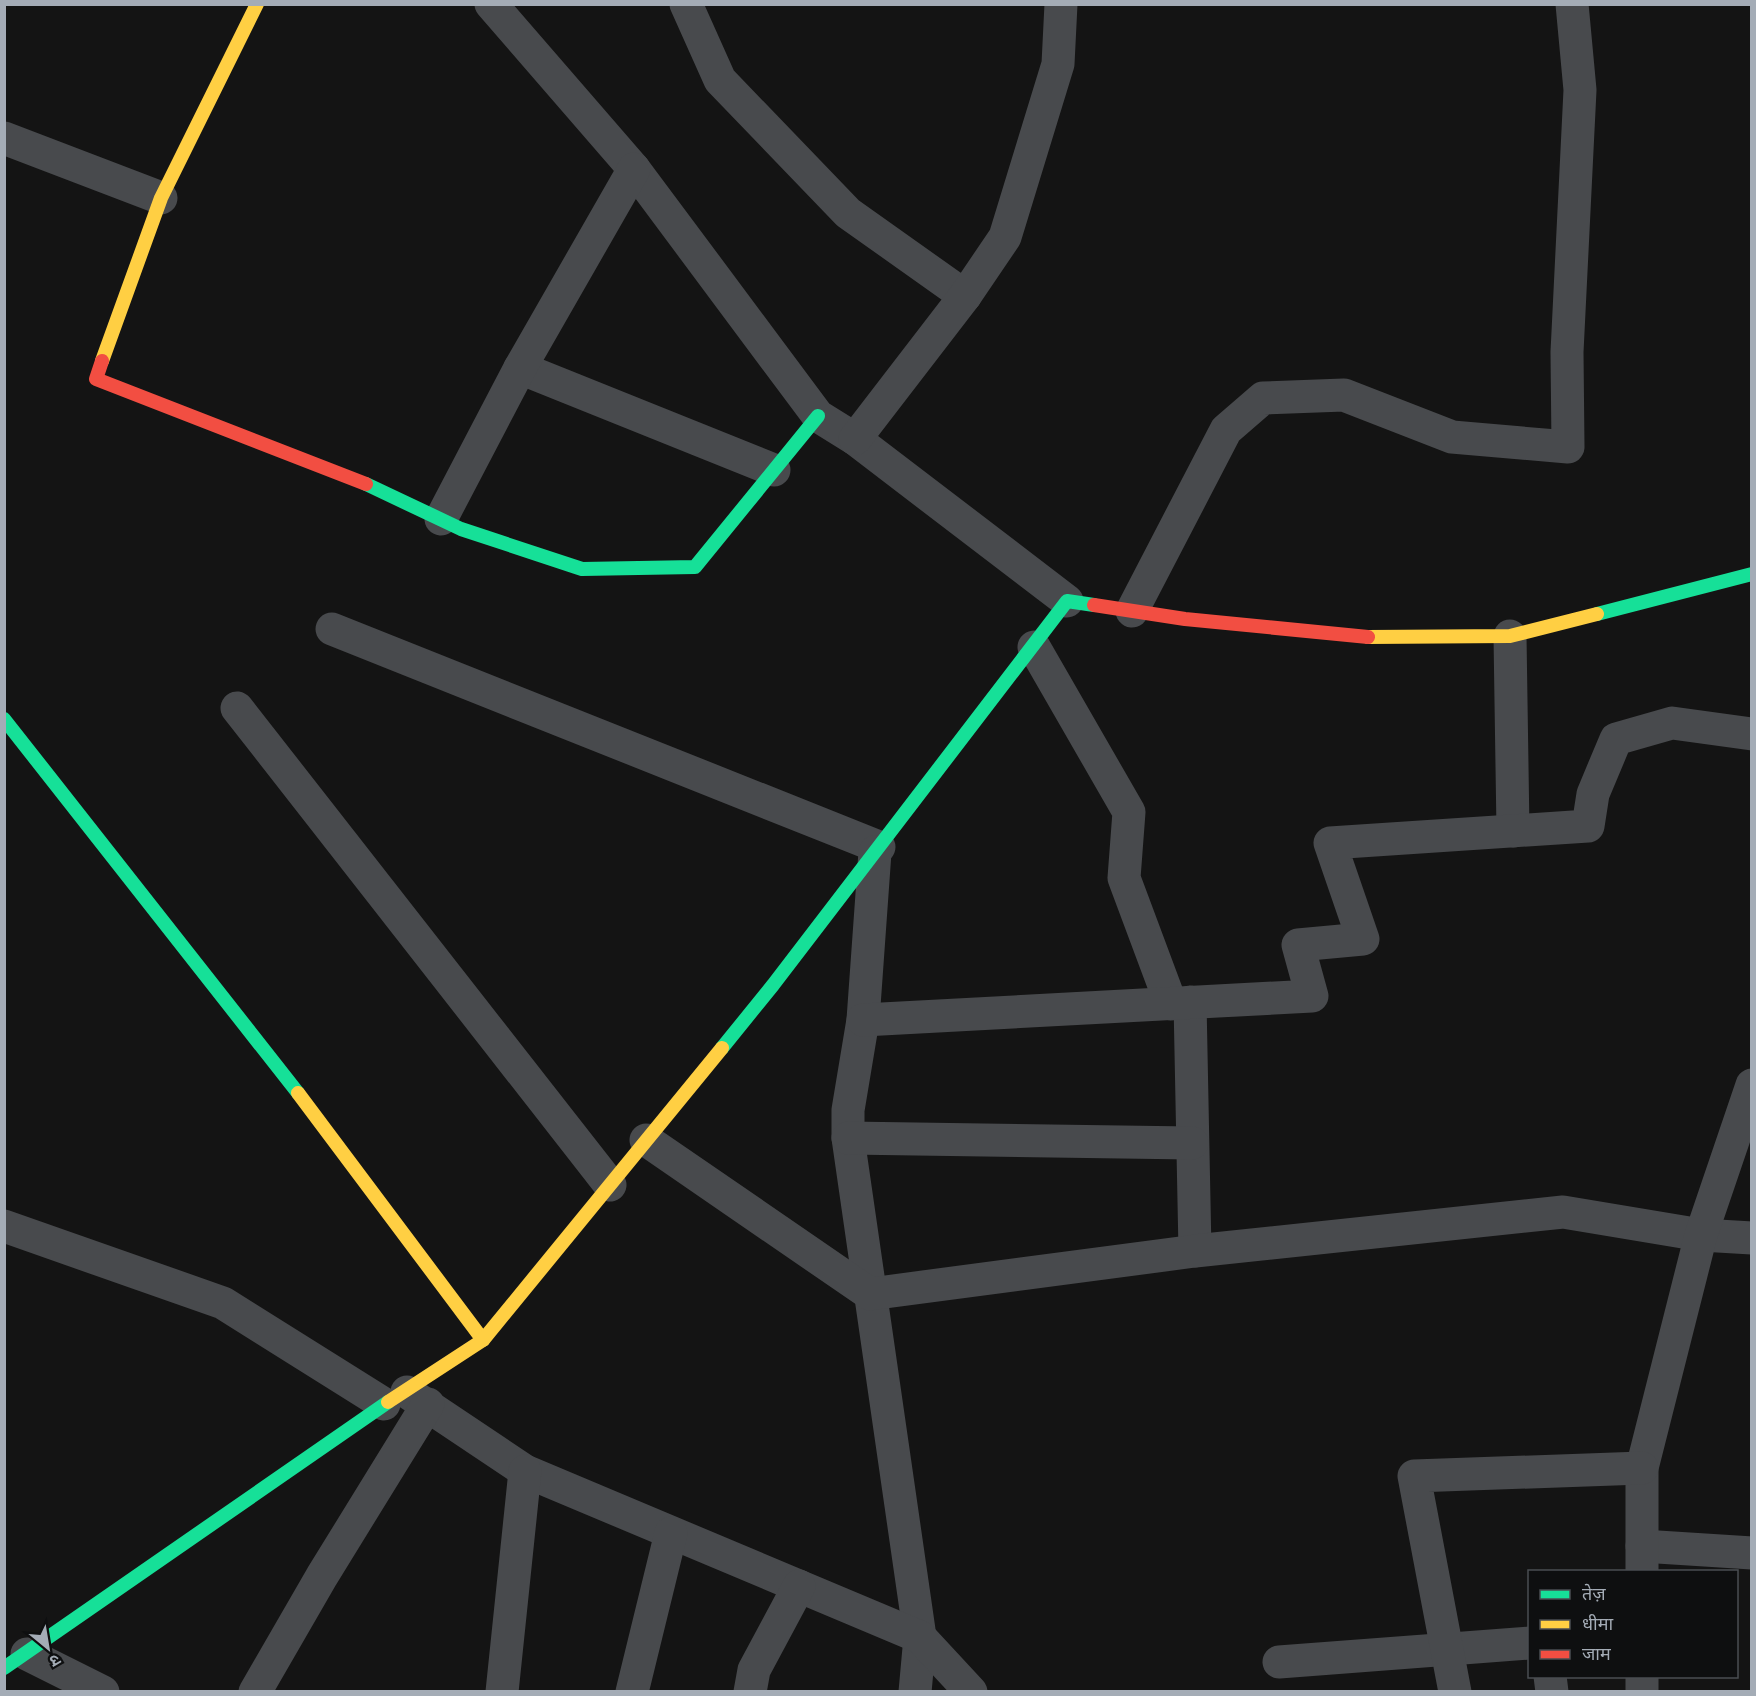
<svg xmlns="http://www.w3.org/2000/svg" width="1756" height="1696" viewBox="0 0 1756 1696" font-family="'Fira Sans Condensed','Noto Sans Devanagari',sans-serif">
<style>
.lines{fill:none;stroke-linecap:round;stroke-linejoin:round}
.street{stroke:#484a4d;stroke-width:33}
.fast{stroke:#16e098;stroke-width:14}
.slow{stroke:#ffcf43;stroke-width:14}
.jam{stroke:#f24e42;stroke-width:14}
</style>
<rect width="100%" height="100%" fill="#141414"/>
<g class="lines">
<!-- street -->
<g class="street">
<path d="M 491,4 L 634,169 L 818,416 L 855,439 L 1067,601"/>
<path d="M 686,4 L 720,80 L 848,213 L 965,296"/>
<path d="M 4,138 L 161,198"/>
<path d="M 520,368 L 774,470"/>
<path d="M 855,439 L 965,296 L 1005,237 L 1058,64 L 1061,4"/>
<path d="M 441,519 L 520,368 L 634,169"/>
<path d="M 1132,611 L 1226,430 L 1263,398 L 1344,395 L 1452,437 L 1568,447 L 1567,352 L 1580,90 L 1572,4"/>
<path d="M 332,629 L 879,847"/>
<path d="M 1510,636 L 1513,831"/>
<path d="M 1034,647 L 1129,812 L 1124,878 L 1171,1004"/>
<path d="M 237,708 L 610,1185"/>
<path d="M 875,852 L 863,1020 L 848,1110 L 848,1138 L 920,1637 L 915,1692"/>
<path d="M 1190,1002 L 1195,1251"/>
<path d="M 863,1020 L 1312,996 L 1298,945 L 1363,939 L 1330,843 L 1588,826 L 1593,794 L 1616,739 L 1672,723 L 1752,734"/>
<path d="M 848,1138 L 1192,1143"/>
<path d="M 646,1140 L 870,1294 L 1195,1251 L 1563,1212 L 1701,1235 L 1752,1238"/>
<path d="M 4,1226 L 223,1303 L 384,1404"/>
<path d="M 407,1392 L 525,1471 L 920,1637 L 971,1692"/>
<path d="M 1642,1546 L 1752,1553"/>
<path d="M 1642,1572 L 1642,1468 L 1701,1235 L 1752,1085"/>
<path d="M 27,1654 L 103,1692"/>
<path d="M 1279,1662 L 1530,1643"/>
<path d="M 1550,1676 L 1552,1692"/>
<path d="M 255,1692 L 322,1576 L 428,1404"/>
<path d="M 502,1692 L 525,1471"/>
<path d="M 632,1692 L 671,1533"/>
<path d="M 750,1692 L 754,1670 L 799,1586"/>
<path d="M 1455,1692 L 1414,1476 L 1642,1468"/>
<path d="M 1642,1692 L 1642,1676"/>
</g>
<!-- fast -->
<g class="fast">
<path d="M 366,484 L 461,529 L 582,569 L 695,567 L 818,416"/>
<path d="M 1597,614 L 1752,574"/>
<path d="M 4,719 L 298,1093"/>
<path d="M 722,1048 L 773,985 L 1067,601 L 1094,605"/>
<path d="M 4,1668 L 388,1402"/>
</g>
<!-- slow -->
<g class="slow">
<path d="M 102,361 L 161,198 L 257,4"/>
<path d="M 1368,637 L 1510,636 L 1597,614"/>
<path d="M 298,1093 L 483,1340"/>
<path d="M 388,1402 L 483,1340 L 722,1048"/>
</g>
<!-- jam -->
<g class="jam">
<path d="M 102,361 L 96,379 L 366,484"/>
<path d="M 1094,605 L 1185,619 L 1368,637"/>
</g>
</g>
<!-- border -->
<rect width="1756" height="1696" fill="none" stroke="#a4acb6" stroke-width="12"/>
<!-- legend -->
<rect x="1528" y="1570" width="210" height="108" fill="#0e0f10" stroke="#4a4e52" stroke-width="1.5"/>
<rect x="1540" y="1590" width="30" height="9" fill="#16e098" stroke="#4a4e52" stroke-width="1.5"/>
<text x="1582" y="1600" font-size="18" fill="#a4acb6">तेज़</text>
<rect x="1540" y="1620" width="30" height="9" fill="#ffcf43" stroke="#4a4e52" stroke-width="1.5"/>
<text x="1582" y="1630" font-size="18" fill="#a4acb6">धीमा</text>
<rect x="1540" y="1650" width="30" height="9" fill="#f24e42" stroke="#4a4e52" stroke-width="1.5"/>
<text x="1582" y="1660" font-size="18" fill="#a4acb6">जाम</text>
<!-- north arrow -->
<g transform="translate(48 1648) rotate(150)" stroke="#0e0f10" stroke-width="4.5" paint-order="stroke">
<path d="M0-4.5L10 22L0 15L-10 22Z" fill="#a4acb6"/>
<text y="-9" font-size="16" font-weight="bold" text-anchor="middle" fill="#a4acb6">उ</text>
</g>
</svg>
